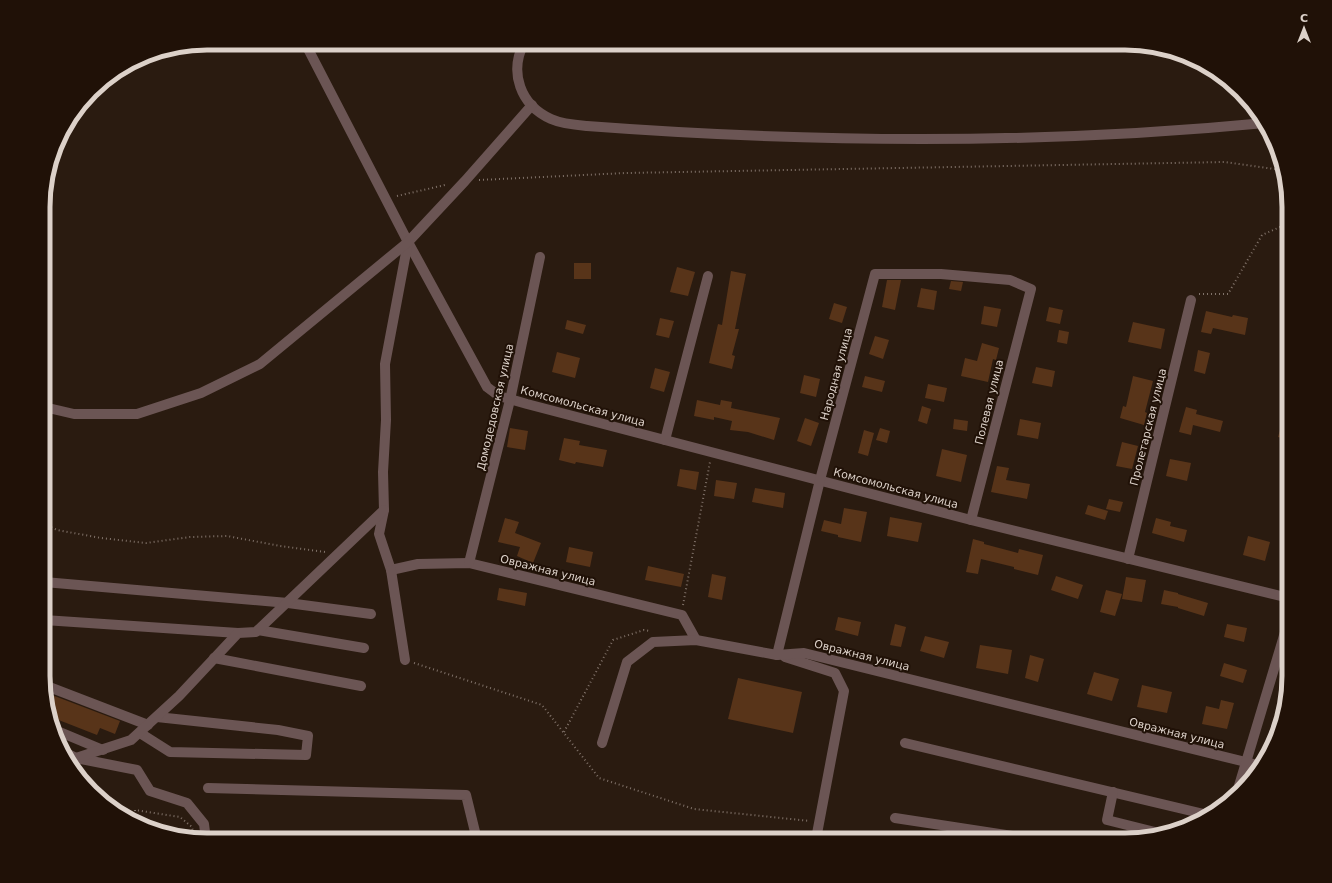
<svg xmlns="http://www.w3.org/2000/svg" width="1332" height="883" viewBox="0 0 1332 883" font-family="'DejaVu Sans',sans-serif">
<style>
.building{fill:#583419}
.lines{fill:none;stroke-linecap:round;stroke-linejoin:round}
.path{stroke:#807269;stroke-width:2;stroke-dasharray:1 3;stroke-linecap:butt}
.minor{stroke:#6b5554;stroke-width:10}
.labels{text-anchor:middle;stroke-width:4;stroke-linejoin:round;paint-order:stroke}
.street-label{font-size:11px;fill:#dcd1c9;stroke:#201107}
.rim{fill:none;stroke:#dcd1c9;stroke-width:5}
</style>
<rect width="100%" height="100%" fill="#2a1b10"/>
<!-- building -->
<g class="building">
<rect x="574" y="263" width="17" height="16"/>
<path d="M 677,267 L 695,272 L 688,296 L 670,292 Z"/>
<path d="M 731,271 L 746,274 L 735,329 L 739,329 L 732,355 L 735,356 L 732,369 L 709,363 L 718,324 L 722,325 Z"/>
<path d="M 887,280 L 901,280 L 895,310 L 882,307 Z"/>
<path d="M 951,281 L 963,282 L 961,291 L 949,289 Z"/>
<path d="M 921,288 L 937,291 L 934,310 L 917,307 Z"/>
<path d="M 834,303 L 847,307 L 842,323 L 829,319 Z"/>
<path d="M 984,306 L 1001,309 L 997,327 L 981,324 Z"/>
<path d="M 1049,307 L 1063,310 L 1060,324 L 1046,321 Z"/>
<path d="M 1206,311 L 1232,317 L 1233,315 L 1248,318 L 1245,335 L 1213,328 L 1211,334 L 1201,332 Z"/>
<path d="M 660,318 L 674,321 L 669,338 L 656,335 Z"/>
<path d="M 567,320 L 586,325 L 583,334 L 565,329 Z"/>
<path d="M 1133,322 L 1165,329 L 1161,349 L 1128,342 Z"/>
<path d="M 1059,330 L 1069,332 L 1067,344 L 1057,342 Z"/>
<path d="M 875,336 L 889,340 L 883,359 L 869,354 Z"/>
<path d="M 982,343 L 999,348 L 996,360 L 993,359 L 988,382 L 961,376 L 965,358 L 977,361 Z"/>
<path d="M 1198,350 L 1210,353 L 1205,374 L 1194,371 Z"/>
<path d="M 557,352 L 580,358 L 575,378 L 552,372 Z"/>
<path d="M 1036,367 L 1055,371 L 1052,387 L 1032,383 Z"/>
<path d="M 655,368 L 670,372 L 664,392 L 650,388 Z"/>
<path d="M 804,375 L 820,379 L 816,397 L 800,393 Z"/>
<path d="M 865,376 L 885,381 L 882,392 L 862,387 Z"/>
<path d="M 1133,376 L 1153,381 L 1145,412 L 1147,413 L 1144,425 L 1120,418 L 1123,406 L 1126,407 Z"/>
<path d="M 928,384 L 947,388 L 944,402 L 925,398 Z"/>
<path d="M 697,400 L 720,405 L 721,400 L 732,402 L 731,408 L 780,418 L 774,440 L 748,432 L 730,430 L 732,421 L 714,417 L 714,420 L 694,416 Z"/>
<path d="M 922,406 L 931,409 L 927,424 L 918,421 Z"/>
<path d="M 1186,407 L 1197,410 L 1196,414 L 1223,421 L 1220,432 L 1193,425 L 1191,435 L 1179,432 Z"/>
<path d="M 805,418 L 819,423 L 811,446 L 797,441 Z"/>
<path d="M 954,419 L 968,421 L 967,431 L 953,429 Z"/>
<path d="M 1020,419 L 1041,423 L 1038,439 L 1017,435 Z"/>
<path d="M 1281,427 L 1289,429 L 1289,440 L 1278,437 Z"/>
<path d="M 510,428 L 528,431 L 525,450 L 507,447 Z"/>
<path d="M 880,428 L 890,431 L 887,443 L 876,440 Z"/>
<path d="M 864,430 L 874,433 L 868,456 L 858,453 Z"/>
<path d="M 564,438 L 580,441 L 579,445 L 607,450 L 603,467 L 576,462 L 575,464 L 559,460 Z"/>
<path d="M 1122,442 L 1138,446 L 1132,469 L 1116,466 Z"/>
<path d="M 942,449 L 967,455 L 961,482 L 936,476 Z"/>
<path d="M 1170,459 L 1191,463 L 1187,481 L 1166,476 Z"/>
<path d="M 997,466 L 1009,468 L 1006,480 L 1030,484 L 1027,499 L 991,492 Z"/>
<path d="M 680,469 L 699,472 L 696,490 L 677,486 Z"/>
<path d="M 716,480 L 737,483 L 734,499 L 714,496 Z"/>
<path d="M 755,488 L 785,493 L 783,508 L 752,502 Z"/>
<path d="M 1109,499 L 1123,502 L 1120,512 L 1106,509 Z"/>
<path d="M 1088,505 L 1108,511 L 1105,520 L 1085,514 Z"/>
<path d="M 844,508 L 867,512 L 861,542 L 838,537 L 838,535 L 821,531 L 824,520 L 841,524 Z"/>
<path d="M 890,517 L 922,523 L 918,542 L 887,536 Z"/>
<path d="M 505,518 L 519,522 L 515,533 L 541,543 L 533,563 L 517,556 L 520,547 L 498,542 Z"/>
<path d="M 1156,518 L 1171,522 L 1170,526 L 1187,530 L 1184,542 L 1152,533 Z"/>
<path d="M 1248,536 L 1270,542 L 1265,561 L 1243,555 Z"/>
<path d="M 973,539 L 984,542 L 984,544 L 1018,553 L 1019,549 L 1043,555 L 1038,575 L 1014,569 L 1014,567 L 981,559 L 978,574 L 966,572 Z"/>
<path d="M 569,547 L 593,552 L 590,567 L 566,562 Z"/>
<path d="M 648,566 L 684,574 L 681,587 L 645,580 Z"/>
<path d="M 712,574 L 726,577 L 722,600 L 708,597 Z"/>
<path d="M 1056,576 L 1083,585 L 1078,599 L 1051,590 Z"/>
<path d="M 1126,577 L 1146,580 L 1142,602 L 1122,599 Z"/>
<path d="M 499,588 L 527,593 L 525,606 L 497,600 Z"/>
<path d="M 1106,590 L 1122,594 L 1115,616 L 1100,612 Z"/>
<path d="M 1164,590 L 1178,593 L 1178,594 L 1208,603 L 1204,616 L 1178,608 L 1178,607 L 1161,604 Z"/>
<path d="M 838,617 L 861,622 L 858,636 L 835,630 Z"/>
<path d="M 895,624 L 906,627 L 901,647 L 890,645 Z"/>
<path d="M 1227,624 L 1247,628 L 1244,642 L 1224,637 Z"/>
<path d="M 925,636 L 949,642 L 944,658 L 920,651 Z"/>
<path d="M 980,645 L 1012,650 L 1008,674 L 976,668 Z"/>
<path d="M 1030,655 L 1044,659 L 1038,682 L 1025,678 Z"/>
<path d="M 1224,663 L 1247,670 L 1243,683 L 1220,676 Z"/>
<path d="M 1094,672 L 1119,679 L 1112,701 L 1087,694 Z"/>
<path d="M 738,678 L 802,692 L 793,733 L 728,719 Z"/>
<path d="M 1142,685 L 1172,692 L 1167,713 L 1137,707 Z"/>
<path d="M 44,692 L 120,721 L 115,734 L 100,728 L 97,735 L 51,717 L 44,698 Z"/>
<path d="M 1221,700 L 1234,703 L 1227,729 L 1202,724 L 1206,706 L 1219,709 Z"/>
</g>
<g class="lines">
<!-- path -->
<g class="path">
<path d="M 479,180 L 626,173 L 1225,162 L 1281,170"/>
<path d="M 397,196 L 445,185"/>
<path d="M 1199,294 L 1228,294 L 1262,235 L 1289,223"/>
<path d="M 44,524 L 57,530 L 101,538 L 146,543 L 190,537 L 227,536 L 280,546 L 325,552"/>
<path d="M 683,605 L 710,462"/>
<path d="M 414,663 L 542,705 L 599,778 L 694,809 L 810,821"/>
<path d="M 564,732 L 613,640 L 644,630 L 650,631"/>
<path d="M 136,823 L 135,810 L 180,817 L 192,827 L 194,837"/>
<path d="M 216,834 L 219,840"/>
</g>
<!-- minor -->
<g class="minor">
<path d="M 305,43 L 408,242 L 487,387 L 499,396 L 527,404 L 971,520 L 1289,598"/>
<path d="M 524,43 C 509,72 520,105 551,119 C 562,124 575,125 587,126 C 813,143 1039,145 1265,123"/>
<path d="M 408,242 L 385,364 L 386,420 L 383,472 L 384,510 L 379,534 L 391,570 L 418,564 L 469,563 L 682,615 L 696,640"/>
<path d="M 44,407 L 74,414 L 137,414 L 201,393 L 260,364 L 408,242 L 465,181 L 532,105"/>
<path d="M 665,440 L 708,276"/>
<path d="M 1128,559 L 1191,300"/>
<path d="M 469,563 L 510,400 L 540,257"/>
<path d="M 391,570 L 405,660"/>
<path d="M 44,582 L 288,603 L 371,614"/>
<path d="M 44,620 L 238,633"/>
<path d="M 258,630 L 364,648"/>
<path d="M 777,655 L 820,480 L 875,274 L 941,274 L 1010,280 L 1031,289 L 971,520"/>
<path d="M 785,657 L 835,673 L 844,691 L 816,839"/>
<path d="M 214,658 L 361,686"/>
<path d="M 44,685 L 148,725"/>
<path d="M 55,730 L 103,750"/>
<path d="M 140,733 L 170,752 L 306,755 L 308,736 L 278,730 L 157,717"/>
<path d="M 602,743 L 627,662 L 653,642 L 696,640 L 777,655 L 804,653 L 1262,766"/>
<path d="M 905,743 L 1204,814 L 1202,820"/>
<path d="M 62,751 L 76,758 L 137,770 L 150,791 L 187,803 L 204,824 L 206,840"/>
<path d="M 69,763 L 76,758 L 131,740 L 179,696 L 238,633 L 256,632 L 384,510"/>
<path d="M 208,788 L 466,795 L 477,840"/>
<path d="M 1238,789 L 1289,619"/>
<path d="M 1113,792 L 1107,820 L 1159,833"/>
<path d="M 895,818 L 1039,840"/>
</g>
</g>
<g class="labels">
<!-- street labels -->
<g class="street-label">
<text transform="translate(836 374) rotate(-75)" y="4">Народная улица</text>
<text transform="translate(989 402) rotate(-76)" y="4">Полевая улица</text>
<text transform="translate(583 406) rotate(15)" y="4">Комсомольская улица</text>
<text transform="translate(495 407) rotate(-77)" y="4">Домодедовская улица</text>
<text transform="translate(1148 427) rotate(-76)" y="4">Пролетарская улица</text>
<text transform="translate(896 488) rotate(15)" y="4">Комсомольская улица</text>
<text transform="translate(548 570) rotate(14)" y="4">Овражная улица</text>
<text transform="translate(862 655) rotate(14)" y="4">Овражная улица</text>
<text transform="translate(1177 733) rotate(14)" y="4">Овражная улица</text>
</g>
</g>
<!-- crop -->
<path d="M0 0H1332V883H0ZM207 50H1125A157 157 0 0 1 1282 207V676A157 157 0 0 1 1125 833H207A157 157 0 0 1 50 676V207A157 157 0 0 1 207 50Z" fill="#201107" fill-rule="evenodd"/>
<path class="rim" d="M207 50H1125A157 157 0 0 1 1282 207V676A157 157 0 0 1 1125 833H207A157 157 0 0 1 50 676V207A157 157 0 0 1 207 50Z"/>
<!-- north arrow -->
<g transform="translate(1304 28)" stroke="#201107" stroke-width="3" paint-order="stroke">
<path d="M0-3L7 15L0 10L-7 15Z" fill="#dcd1c9"/>
<text y="-6" font-size="11" font-weight="bold" text-anchor="middle" fill="#dcd1c9">С</text>
</g>
</svg>
